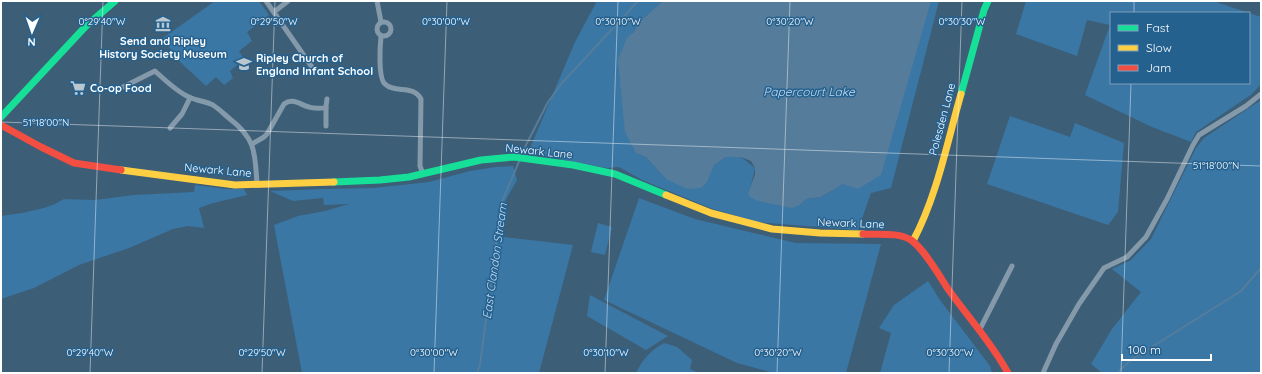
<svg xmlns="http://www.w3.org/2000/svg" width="1262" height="374" viewBox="0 0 1262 374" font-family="Quicksand,sans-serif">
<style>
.green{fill:#3a77a5}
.water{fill:#557d9b}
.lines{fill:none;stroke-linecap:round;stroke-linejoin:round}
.stream{stroke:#557d9b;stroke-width:2}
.street{stroke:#849aaa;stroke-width:5}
.fast{stroke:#16e098;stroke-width:7}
.slow{stroke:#ffcf43;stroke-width:7}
.jam{stroke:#f24e42;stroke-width:7}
.ticks{fill:none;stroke:#fff;stroke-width:1;stroke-opacity:0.45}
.labels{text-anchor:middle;stroke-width:3;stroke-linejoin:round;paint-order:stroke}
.poi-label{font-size:11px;font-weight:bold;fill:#fff;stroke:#25618f;text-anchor:start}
.street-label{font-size:11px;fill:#fff;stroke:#25618f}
.water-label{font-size:12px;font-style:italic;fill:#c2def3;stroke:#25618f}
.ticks-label{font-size:10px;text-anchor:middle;fill:#fff;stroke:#25618f;stroke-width:3;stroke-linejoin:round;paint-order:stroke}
</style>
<rect width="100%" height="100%" fill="#3d5e77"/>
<!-- green -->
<g class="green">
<path d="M 215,1 L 259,1 L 269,15 L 247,32 L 252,41 L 239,51 L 244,59 L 230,71 L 233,78 L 224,85 L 216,77 L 206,86 L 177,59 L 163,38 Z"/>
<path d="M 597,1 L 663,1 L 639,22 L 634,32 L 628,36 L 636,153 L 646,157 L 666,179 L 714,165 L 726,157 L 741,157 L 755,168 L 749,194 L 800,205 L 806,199 L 821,197 L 843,184 L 931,1 L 939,1 L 891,188 L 871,193 L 858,230 L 757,222 L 710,208 L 642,180 L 619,167 L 606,168 L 528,153 L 575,42 Z"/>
<path d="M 1026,1 L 1213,1 L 1249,13 L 1111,13 L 1111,83 L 1249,83 L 1249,13 L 1261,17 L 1261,84 L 1252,94 L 1196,132 L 1191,142 L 1152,127 L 1085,95 L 1110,25 L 1087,20 L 1077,56 L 1016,34 Z"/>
<path d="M 1261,100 L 1261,373 L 1102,373 L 1091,364 L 1112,329 L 1141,292 L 1112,269 L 1131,260 L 1151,239 L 1196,148 L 1204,138 Z"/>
<path d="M 1010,116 L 1070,137 L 1075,123 L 1124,143 L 1118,212 L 1108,225 L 987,184 Z"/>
<path d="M 513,166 L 517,180 L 503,205 L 503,237 L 573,245 L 539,373 L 302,373 L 274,225 L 298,216 L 325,211 L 349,204 L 324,205 L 323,198 L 293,201 L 270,191 L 322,189 L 374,188 L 429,182 L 470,171 L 496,167 Z"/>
<path d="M 195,185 L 226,189 L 244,189 L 247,195 L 213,203 L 199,208 L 204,228 L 188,226 L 173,229 L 129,248 L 79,265 L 34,288 L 1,299 L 1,216 L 22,213 L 44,208 L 55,204 L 64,199 L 95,200 L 134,195 L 194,192 Z"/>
<path d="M 639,198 L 695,219 L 796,243 L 881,244 L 846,373 L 774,373 L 737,363 L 604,300 Z"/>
<path d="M 598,223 L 612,227 L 605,255 L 591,252 Z"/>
<path d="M 928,281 L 940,300 L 990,366 L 992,373 L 880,373 L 891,333 L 879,328 L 894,305 Z"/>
<path d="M 590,295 L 668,336 L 646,350 L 587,316 Z"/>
<path d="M 664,343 L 677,347 L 692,360 L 690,369 L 698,373 L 636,373 C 643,359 650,351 664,343 Z"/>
</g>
<!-- water -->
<path class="water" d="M 663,1 L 931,1 L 881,175 L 858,189 L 843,184 L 821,197 L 806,199 L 800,205 L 792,208 L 758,201 L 750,197 L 748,194 L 755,174 L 755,168 L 751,161 L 741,157 L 726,157 L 714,165 L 707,182 L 701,188 L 687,189 L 666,179 L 646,157 L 636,153 L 625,132 L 618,60 L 625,42 L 628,36 L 634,32 L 639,22 Z"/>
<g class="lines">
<!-- stream -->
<g class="stream">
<path d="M 477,373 L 480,365 L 501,204 L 526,145 L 548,102 L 562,83 L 638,1"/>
<path d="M 1117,373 L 1131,360 L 1241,291 L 1261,268"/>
</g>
<!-- street -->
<g class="street">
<path d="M 266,1 L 314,70"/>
<path d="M 377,1 L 381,22"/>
<path d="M 274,12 L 288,1"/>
<circle cx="384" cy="29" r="7"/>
<path d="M 381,36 C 380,46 378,78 385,84 C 395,94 413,84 421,99 L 420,166 L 423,174"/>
<path d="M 123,87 L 155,71 C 165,80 177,92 189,97 C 197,101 205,101 213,105 C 219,109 224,114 230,119 C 256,139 255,153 257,184"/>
<path d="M 326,126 L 326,106 L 327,99"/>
<path d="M 170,128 L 182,114 L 190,98"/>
<path d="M 252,144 L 264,137 L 267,134 L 284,104 C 293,97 300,105 309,107 C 314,109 320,108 326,108"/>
<path d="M 979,331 L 1012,266"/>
<path d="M 1043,373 L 1056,344 L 1079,304 L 1104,268 L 1127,257 L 1146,237 L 1167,199 L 1193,145 L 1199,135 L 1246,106 L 1261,94"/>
</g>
<!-- fast -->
<g class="fast">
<path d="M 961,94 L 984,10 L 988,1"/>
<path d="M 1,117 L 86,26 L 115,1"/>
<path d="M 334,182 L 380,180 L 409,177 L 481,160 L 514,157 L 573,165 L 615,174 L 666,195"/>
</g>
<!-- slow -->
<g class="slow">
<path d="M 121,170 L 235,185 L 334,182"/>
<path d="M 666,195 L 711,213 L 772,229 L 820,233 L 863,234"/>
<path d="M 913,241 C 937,196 947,143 961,94"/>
</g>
<!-- jam -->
<g class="jam">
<path d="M 1,125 L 41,147 L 74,163 L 121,170"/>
<path d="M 863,234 C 879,235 898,232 911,240 C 924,249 939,275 948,289 C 968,317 992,343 1008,373"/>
</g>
</g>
<!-- ticks -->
<path class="ticks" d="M 1134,13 L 1134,1M 1,122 L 1261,166M 90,373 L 103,1M 262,373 L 275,1M 434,373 L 447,1M 605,373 L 618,1M 777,373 L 790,1M 949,373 L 962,1M 1121,373 L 1131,83"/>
<!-- icons -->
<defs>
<symbol id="museum-bare" viewBox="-9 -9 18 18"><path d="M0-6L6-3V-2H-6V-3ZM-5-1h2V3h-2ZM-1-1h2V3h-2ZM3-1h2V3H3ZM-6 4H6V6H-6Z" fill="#bbc7cf" stroke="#25618f" stroke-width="2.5" paint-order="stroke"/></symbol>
<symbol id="school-bare" viewBox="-9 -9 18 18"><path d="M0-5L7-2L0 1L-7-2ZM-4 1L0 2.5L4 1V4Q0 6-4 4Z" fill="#bbc7cf" stroke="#25618f" stroke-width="2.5" paint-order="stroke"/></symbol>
<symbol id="supermarket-bare" viewBox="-9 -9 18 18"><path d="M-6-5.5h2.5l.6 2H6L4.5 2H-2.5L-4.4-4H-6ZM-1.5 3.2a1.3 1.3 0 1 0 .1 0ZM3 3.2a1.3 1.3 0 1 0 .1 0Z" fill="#bbc7cf" stroke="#25618f" stroke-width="2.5" paint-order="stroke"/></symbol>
</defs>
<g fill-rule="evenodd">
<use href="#museum-bare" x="152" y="13" width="22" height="22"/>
<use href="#school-bare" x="233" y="53" width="22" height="22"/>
<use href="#supermarket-bare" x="67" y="77" width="22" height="22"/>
</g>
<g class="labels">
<!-- poi labels -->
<g class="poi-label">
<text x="163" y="45" text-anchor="middle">Send and Ripley<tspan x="163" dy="13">History Society Museum</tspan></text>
<text x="256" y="62">Ripley Church of<tspan x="256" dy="13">England Infant School</tspan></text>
<text x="90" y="92">Co-op Food</text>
</g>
<!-- street labels -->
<g class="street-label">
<text transform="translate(942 119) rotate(-75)" y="4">Polesden Lane</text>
<text transform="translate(539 151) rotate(6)" y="4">Newark Lane</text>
<text transform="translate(218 170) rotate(5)" y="4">Newark Lane</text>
<text transform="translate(851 223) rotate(2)" y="4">Newark Lane</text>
</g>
<!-- water labels -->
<g class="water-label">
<text x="809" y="96">Papercourt Lake</text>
<text transform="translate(495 261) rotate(-82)" y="4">East Clandon Stream</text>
</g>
</g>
<g class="ticks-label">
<text x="102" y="25">0°29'40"W</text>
<text x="274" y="25">0°29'50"W</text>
<text x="446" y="25">0°30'00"W</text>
<text x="618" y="25">0°30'10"W</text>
<text x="790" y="25">0°30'20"W</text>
<text x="962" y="25">0°30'30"W</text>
<text x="46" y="126">51°18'00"N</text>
<text x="1216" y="169">51°18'00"N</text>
<text x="90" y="356">0°29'40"W</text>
<text x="262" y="356">0°29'50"W</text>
<text x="434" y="356">0°30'00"W</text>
<text x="606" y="356">0°30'10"W</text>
<text x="778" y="356">0°30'20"W</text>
<text x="950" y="356">0°30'30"W</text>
</g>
<!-- border -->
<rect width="1262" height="374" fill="none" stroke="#ffffff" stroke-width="4"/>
<!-- legend -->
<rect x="1110" y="12" width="140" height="72" fill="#25618f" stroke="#7ca0bc"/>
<rect x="1118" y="25" width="20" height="6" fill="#16e098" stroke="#7ca0bc"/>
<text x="1146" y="32" font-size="12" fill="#ffffff">Fast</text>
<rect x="1118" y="45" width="20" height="6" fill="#ffcf43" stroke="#7ca0bc"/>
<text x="1146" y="52" font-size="12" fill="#ffffff">Slow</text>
<rect x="1118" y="65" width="20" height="6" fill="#f24e42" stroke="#7ca0bc"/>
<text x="1146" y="72" font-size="12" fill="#ffffff">Jam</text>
<!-- north arrow -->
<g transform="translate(32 32) rotate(182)" stroke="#25618f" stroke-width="3" paint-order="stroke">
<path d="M0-3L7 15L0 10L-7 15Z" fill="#ffffff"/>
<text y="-6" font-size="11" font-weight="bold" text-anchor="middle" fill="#ffffff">N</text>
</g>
<!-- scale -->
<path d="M1122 354v6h89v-6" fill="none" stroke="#ffffff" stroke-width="2"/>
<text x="1128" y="354" font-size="12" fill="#ffffff" stroke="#25618f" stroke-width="3" paint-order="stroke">100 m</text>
</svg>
